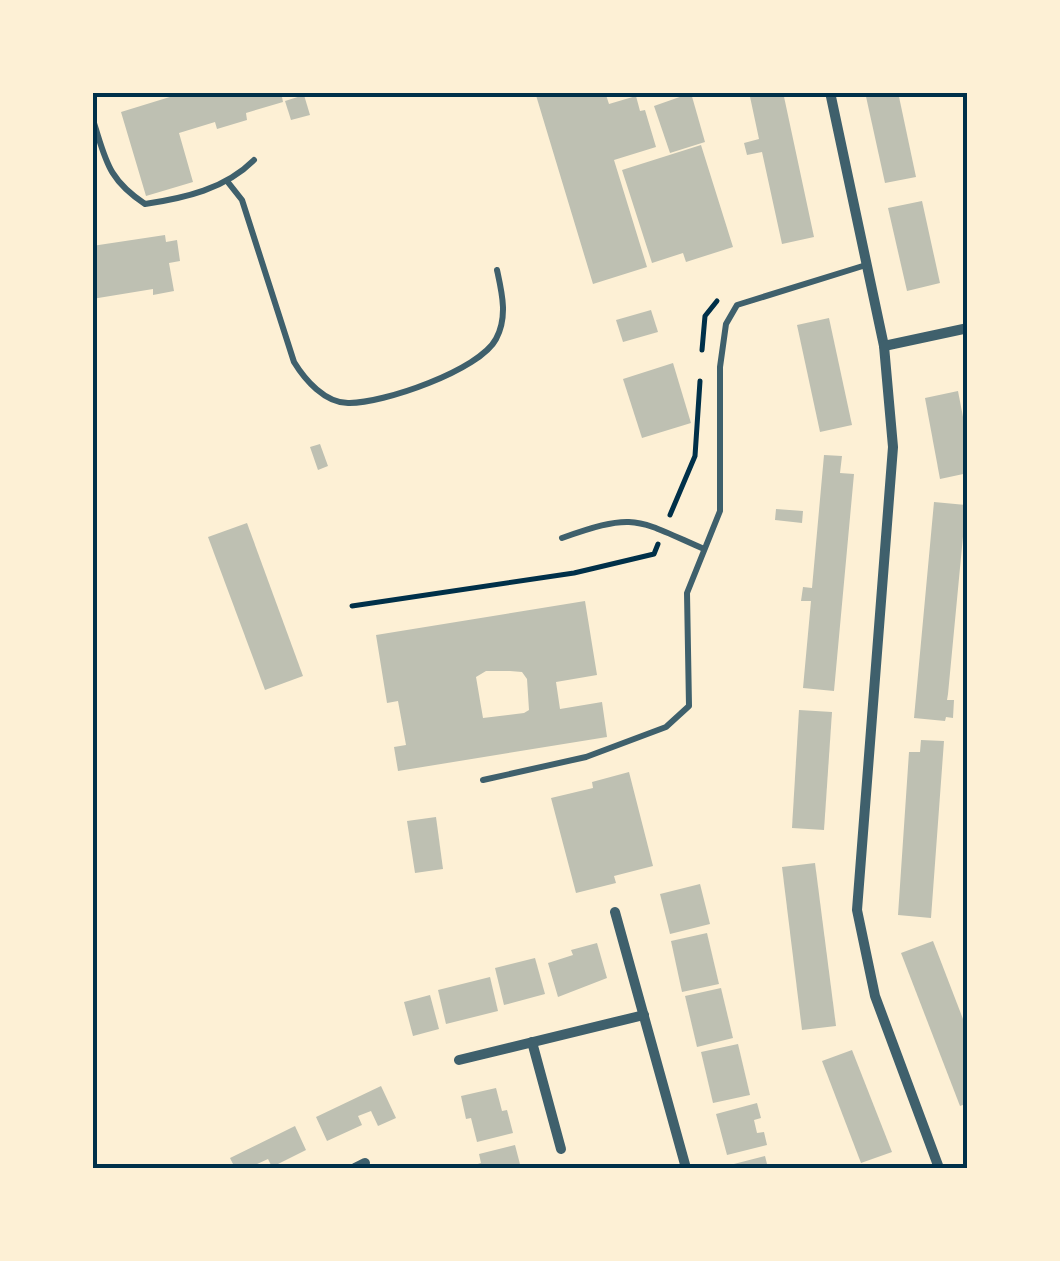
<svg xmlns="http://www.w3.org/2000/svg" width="1060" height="1261" viewBox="0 0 1060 1261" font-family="'Golos Text',sans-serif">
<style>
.building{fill:#bec0b2;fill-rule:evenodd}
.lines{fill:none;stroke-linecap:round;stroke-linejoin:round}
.path{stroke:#003049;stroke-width:5}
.service{stroke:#3f606c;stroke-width:6}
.minor{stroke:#3f606c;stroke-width:10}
.neatline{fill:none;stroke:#003049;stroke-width:4}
</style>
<rect width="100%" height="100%" fill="#fdf0d5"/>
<!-- building -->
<g class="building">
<path d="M 186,92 L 281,92 L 283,102 L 246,113 L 247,120 L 217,129 L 215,122 L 179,133 L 193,182 L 146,196 L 121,112 Z"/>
<path d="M 535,92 L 605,92 L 609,104 L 636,96 L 640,111 L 645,110 L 656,147 L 614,160 L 647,267 L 593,284 Z"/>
<path d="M 749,92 L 783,92 L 814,237 L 782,244 L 762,152 L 747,155 L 744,143 L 759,139 Z"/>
<path d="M 865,92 L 898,92 L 916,177 L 885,183 Z"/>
<path d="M 691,93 L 705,142 L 670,153 L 654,106 Z"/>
<path d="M 304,95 L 310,115 L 291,120 L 285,101 Z"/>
<path d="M 701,145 L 733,247 L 686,262 L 683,253 L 652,263 L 622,170 Z"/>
<path d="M 922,201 L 940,283 L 907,291 L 888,208 Z"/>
<path d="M 165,235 L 166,242 L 177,240 L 180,261 L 169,263 L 174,291 L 153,295 L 153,289 L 92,299 L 92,246 Z"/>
<path d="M 651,310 L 658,332 L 623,342 L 616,320 Z"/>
<path d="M 829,318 L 852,425 L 820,432 L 797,325 Z"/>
<path d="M 673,363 L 691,423 L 642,438 L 623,379 Z"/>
<path d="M 958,391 L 968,443 L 968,473 L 940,479 L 925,398 Z"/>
<path d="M 320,444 L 328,466 L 318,470 L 310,447 Z"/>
<path d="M 824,455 L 842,456 L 840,473 L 854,474 L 834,691 L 803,688 L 811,601 L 801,601 L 803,587 L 812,588 Z"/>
<path d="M 934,502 L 966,505 L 948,694 L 947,700 L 954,700 L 953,718 L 946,717 L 945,721 L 914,718 Z"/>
<path d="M 776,509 L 803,511 L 802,523 L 775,520 Z"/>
<path d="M 247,523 L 303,676 L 265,690 L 208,537 Z"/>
<path d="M 585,601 L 597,675 L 556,682 L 560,709 L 602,702 L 607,737 L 398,771 L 394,747 L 406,745 L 398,701 L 387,703 L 376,635 ZM 510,671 L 522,672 L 527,679 L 529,710 L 524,713 L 483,718 L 476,677 L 486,671 Z"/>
<path d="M 799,710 L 832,712 L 824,830 L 792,828 Z"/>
<path d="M 921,740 L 944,741 L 931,918 L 898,915 L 909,752 L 920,752 Z"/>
<path d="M 629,772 L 653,866 L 614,876 L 616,883 L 576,893 L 551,798 L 593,788 L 592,782 Z"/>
<path d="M 436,817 L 443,869 L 415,873 L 407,821 Z"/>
<path d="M 815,863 L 836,1026 L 802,1030 L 782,867 Z"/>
<path d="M 700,884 L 710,924 L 670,934 L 660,894 Z"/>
<path d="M 707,933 L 719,984 L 682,992 L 671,941 Z"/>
<path d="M 933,941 L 968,1032 L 968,1103 L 960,1106 L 901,953 Z"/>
<path d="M 597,943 L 607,978 L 558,997 L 548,963 L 573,955 L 571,950 Z"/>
<path d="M 535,958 L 545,994 L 504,1005 L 495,968 Z"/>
<path d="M 490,977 L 498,1011 L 446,1024 L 438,990 Z"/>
<path d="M 721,988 L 733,1038 L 697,1047 L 685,996 Z"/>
<path d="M 430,995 L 439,1029 L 413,1036 L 404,1002 Z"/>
<path d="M 738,1044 L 750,1095 L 713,1103 L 701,1052 Z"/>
<path d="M 852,1050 L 892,1152 L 861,1163 L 822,1061 Z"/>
<path d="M 381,1086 L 396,1118 L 378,1126 L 371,1111 L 358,1116 L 362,1125 L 327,1141 L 316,1117 Z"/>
<path d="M 496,1088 L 502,1111 L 507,1110 L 513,1133 L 477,1142 L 471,1118 L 466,1119 L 461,1096 Z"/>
<path d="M 757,1103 L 761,1118 L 754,1120 L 757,1133 L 764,1132 L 767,1145 L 727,1155 L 716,1114 Z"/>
<path d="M 295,1126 L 306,1150 L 272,1167 L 268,1159 L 255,1165 L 257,1168 L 235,1168 L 230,1158 Z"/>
<path d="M 515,1145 L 521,1168 L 464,1168 L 481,1163 L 479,1154 Z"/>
<path d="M 765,1156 L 768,1168 L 730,1168 L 730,1165 Z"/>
</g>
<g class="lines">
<!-- path -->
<g class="path">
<path d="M 702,350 L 705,316 L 717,301"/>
<path d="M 670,515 L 695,456 L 700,381"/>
<path d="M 352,606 L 574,573 L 654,554 L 658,544"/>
</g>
<!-- service -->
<g class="service">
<path d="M 92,117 C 106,159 106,178 145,204 C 185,198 225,189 254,160"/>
<path d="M 227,181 L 242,200 L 294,362 C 305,380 325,403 348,403 C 382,404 480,370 496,339 C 508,317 502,293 497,270"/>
<path d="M 562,538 C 636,512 635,519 704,549"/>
<path d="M 483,780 L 586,757 L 666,727 L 689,706 L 687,593 L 720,511 L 720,367 L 726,324 L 737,305 L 866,265"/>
</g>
<!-- minor -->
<g class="minor">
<path d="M 830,92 L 884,346 L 893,447 L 857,910 L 875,996 L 939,1168"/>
<path d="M 884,346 L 968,328"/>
<path d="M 615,912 L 686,1168"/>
<path d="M 532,1042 L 561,1149"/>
<path d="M 459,1060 L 644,1015"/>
<path d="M 355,1168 L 365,1163"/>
</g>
</g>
<!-- border -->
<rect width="1060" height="1261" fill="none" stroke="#fdf0d5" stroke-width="190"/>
<rect x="95" y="95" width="870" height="1071" class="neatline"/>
</svg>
